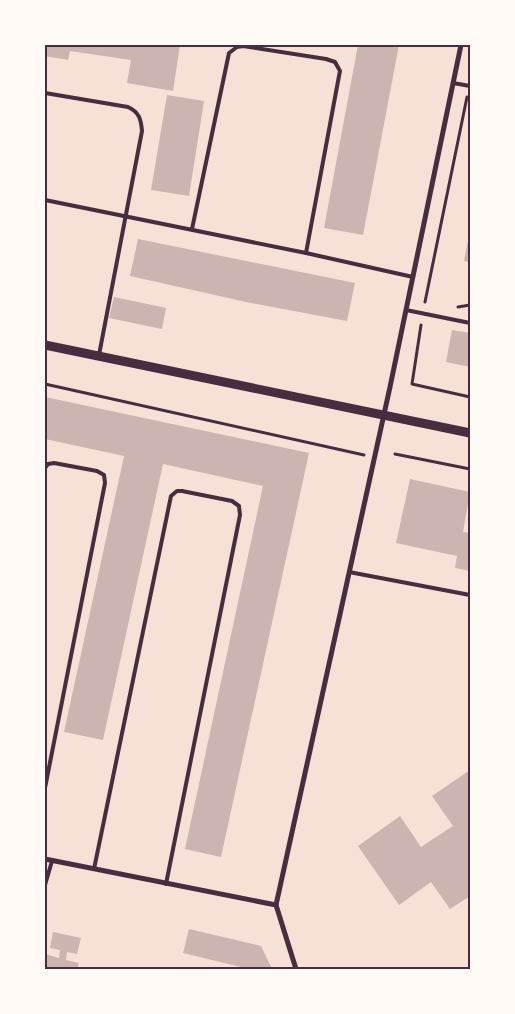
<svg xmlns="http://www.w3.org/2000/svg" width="515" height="1014" viewBox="0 0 515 1014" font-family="'Fira Sans Condensed',sans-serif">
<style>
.building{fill:#ccb4b1}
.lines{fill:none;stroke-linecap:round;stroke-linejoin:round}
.path{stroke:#4a2c40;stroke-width:3}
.service{stroke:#4a2c40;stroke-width:4}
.minor{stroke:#4a2c40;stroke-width:5}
.tertiary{stroke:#4a2c40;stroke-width:9}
.neatline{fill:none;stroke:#4a2c40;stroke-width:2}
</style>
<rect width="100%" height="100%" fill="#f7e1d7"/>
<!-- building -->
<g class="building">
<path d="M 45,45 L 180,45 L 173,91 L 127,83 L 131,60 L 70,51 L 68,60 L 45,56 Z"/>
<path d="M 358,45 L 399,45 L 363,235 L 324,228 Z"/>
<path d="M 167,95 L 204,101 L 189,196 L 151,190 Z"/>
<path d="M 469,235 L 470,235 L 470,262 L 464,261 Z"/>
<path d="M 138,239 L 355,283 L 347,321 L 246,302 L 130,276 Z"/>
<path d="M 114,297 L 166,308 L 162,329 L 109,318 Z"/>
<path d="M 452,330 L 470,333 L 470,367 L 446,362 Z"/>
<path d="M 45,397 L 309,453 L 221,857 L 185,849 L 263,486 L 163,464 L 103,740 L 64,732 L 124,456 L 45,439 Z"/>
<path d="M 410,479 L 470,492 L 463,532 L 470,533 L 470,571 L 455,568 L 457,556 L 396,543 Z"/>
<path d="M 470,770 L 470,896 L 450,909 L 431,882 L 399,905 L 358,846 L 400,816 L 421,847 L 453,826 L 432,796 Z"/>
<path d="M 189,929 L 261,946 L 272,969 L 249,969 L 183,953 Z"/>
<path d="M 53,932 L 81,938 L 77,954 L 67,952 L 66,960 L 79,963 L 77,969 L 45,969 L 45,954 L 59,958 L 60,950 L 50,948 Z"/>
</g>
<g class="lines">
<!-- path -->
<g class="path">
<path d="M 425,302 L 467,97"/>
<path d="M 458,307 L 470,305"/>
<path d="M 421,325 L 412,384 L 470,397"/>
<path d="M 45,384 L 364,455"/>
<path d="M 395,454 L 470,469"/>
</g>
<!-- service -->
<g class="service">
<path d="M 453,83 L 470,86"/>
<path d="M 45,93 L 128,107 C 139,112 141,119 142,131 L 99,355"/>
<path d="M 45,200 L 306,253 L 413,277"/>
<path d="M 192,229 L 229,53 L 237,47 L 243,46 L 326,59 L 335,62 L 340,71 L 339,76 L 306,253"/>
<path d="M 406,310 L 470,323"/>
<path d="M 45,468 L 48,464 L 54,463 L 97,471 L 104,475 L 105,483 L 45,788"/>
<path d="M 349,572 L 470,595"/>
<path d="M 94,869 L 171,496 L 177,491 L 182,491 L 232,501 L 239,506 L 240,515 L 166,884"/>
<path d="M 45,885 L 52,861"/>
</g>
<!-- minor -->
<g class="minor">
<path d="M 45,859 L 276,905"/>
<path d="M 296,969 L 276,905 L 390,387 L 461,45"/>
</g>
<!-- tertiary -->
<path class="tertiary" d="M 45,345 L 470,433"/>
</g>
<!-- border -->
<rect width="515" height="1014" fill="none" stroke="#fffaf5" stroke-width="92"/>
<rect x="46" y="46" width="423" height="922" class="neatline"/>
</svg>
